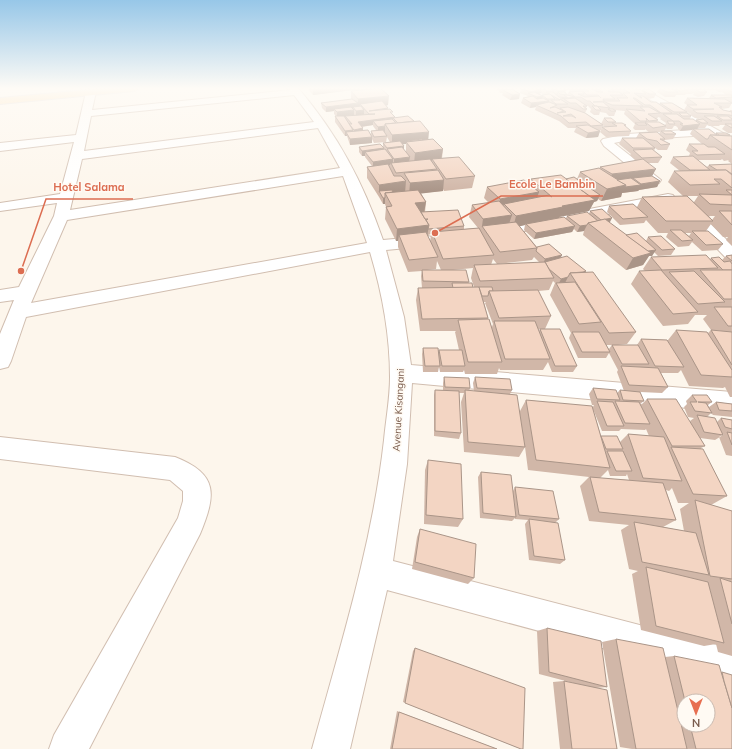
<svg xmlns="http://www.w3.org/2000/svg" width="732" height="749" viewBox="0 0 732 749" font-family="Mulish,sans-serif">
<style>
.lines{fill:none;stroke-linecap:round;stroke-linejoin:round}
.minor-casing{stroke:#d1beb0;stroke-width:2}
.major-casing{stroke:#dad1cd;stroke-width:2}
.minor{fill:#fff;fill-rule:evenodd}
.major{fill:#fbd9a5;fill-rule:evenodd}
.wall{fill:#d1b7a8;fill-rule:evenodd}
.shaded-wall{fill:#aa9588}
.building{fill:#f3d5c3;stroke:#aa9588;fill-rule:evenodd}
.labels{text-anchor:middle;stroke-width:3;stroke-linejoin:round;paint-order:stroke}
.street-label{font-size:10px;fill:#7a5c4d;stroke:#fffaf3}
.leader{fill:none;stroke:#dc6d51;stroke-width:1.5}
.callout-dot{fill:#dc6d51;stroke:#fffaf3;stroke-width:1.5}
.callout-label{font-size:11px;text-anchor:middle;font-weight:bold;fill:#dc6d51;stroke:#fffaf3;stroke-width:3;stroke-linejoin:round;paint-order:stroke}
</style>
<rect width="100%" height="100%" fill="#fdf6ec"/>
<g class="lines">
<defs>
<g id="minor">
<path d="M 289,88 L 298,88 C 338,135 363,182 383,240 L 428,236 L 434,238 L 436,241 L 434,244 L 428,246 L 386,250 L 404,317 L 411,365 L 732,392 L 732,412 L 412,383 L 407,464 L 393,561 L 732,649 L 732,683 L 387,590 L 350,749 L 312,749 C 340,647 372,546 384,440 C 386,419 390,398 390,377 C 390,335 382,292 370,252 L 26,317 L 11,361 L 8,367 L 0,369 L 0,334 L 14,300 L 0,302 L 0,290 L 19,287 L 54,216 L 57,203 L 0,211 L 0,203 L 60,194 L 74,142 L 0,151 L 0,143 L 76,135 L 86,92 L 91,89 L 96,92 L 92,110 L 290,90 ZM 294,95 L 314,122 L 84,151 L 91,116 ZM 318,128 L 340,168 L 70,210 L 82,159 ZM 343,176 L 367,243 L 31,303 L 67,220 Z"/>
<path d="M 631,88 L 642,88 L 732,138 L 732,147 L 709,135 L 628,140 L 614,143 L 661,180 L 659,183 L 649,183 L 604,146 L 601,141 L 603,139 L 628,134 L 699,129 Z"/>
<path d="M 668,194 L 673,195 L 675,198 L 673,201 L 490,238 L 484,236 L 482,233 L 484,230 L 490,228 Z"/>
<path d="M 686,204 L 691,205 L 732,245 L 732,259 L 726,258 L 681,211 L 679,208 L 681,205 Z"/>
<path d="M 0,437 L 175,457 C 219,474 216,495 200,534 L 89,749 L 49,749 L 54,735 L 178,518 L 183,501 L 183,491 L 170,480 L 0,459 Z"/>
</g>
<path id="major" d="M 109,88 L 139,88 L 134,91 L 0,104 L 0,98 Z"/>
</defs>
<!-- minor casing -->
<use href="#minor" class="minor-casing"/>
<!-- major casing -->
<use href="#major" class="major-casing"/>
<!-- minor -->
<use href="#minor" class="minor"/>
<!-- major -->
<use href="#major" class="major"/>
</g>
<!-- wall -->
<g class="wall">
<path d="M 307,88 L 361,88 L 361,89 L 313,95 Z"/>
<path d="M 495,88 L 507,88 L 507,90 L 519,99 L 510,100 L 502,95 L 503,93 L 500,93 L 498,90 L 499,90 L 497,90 Z"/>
<rect x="511" y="88" width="7" height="1"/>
<path d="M 518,88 L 550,88 L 552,89 L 551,88 L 637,88 L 637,89 L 642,91 L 642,90 L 656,94 L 654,98 L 647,99 L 651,102 L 659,104 L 660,103 L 687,112 L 686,113 L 691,116 L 690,119 L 695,121 L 696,120 L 702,119 L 695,118 L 690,115 L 691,114 L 684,110 L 687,105 L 684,103 L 687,98 L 709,98 L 711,95 L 726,95 L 722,92 L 719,92 L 715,90 L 704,90 L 707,92 L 704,96 L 698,97 L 693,95 L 694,93 L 693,93 L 692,94 L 686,94 L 685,95 L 676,95 L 675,97 L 665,97 L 657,92 L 659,88 L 732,88 L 732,102 L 731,102 L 732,103 L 729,108 L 721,109 L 729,112 L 730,110 L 732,110 L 732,133 L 728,133 L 722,129 L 725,125 L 720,125 L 719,126 L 709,126 L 707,125 L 705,128 L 698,128 L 697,129 L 716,134 L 716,133 L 732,136 L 732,164 L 728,161 L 729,160 L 724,161 L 722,159 L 721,160 L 698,160 L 707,167 L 709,165 L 732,164 L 732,246 L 726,240 L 728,237 L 723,237 L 711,224 L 706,231 L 723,244 L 718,250 L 702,251 L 692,242 L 689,246 L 678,247 L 666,237 L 668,233 L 658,233 L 646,220 L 644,223 L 620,225 L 607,212 L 609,206 L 637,207 L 642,197 L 694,202 L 698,196 L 683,196 L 668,182 L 674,171 L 680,171 L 670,163 L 673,157 L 689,156 L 690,153 L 686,150 L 689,144 L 702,144 L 690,134 L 692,130 L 680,131 L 678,129 L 678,128 L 676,126 L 674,126 L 672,129 L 667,129 L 666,128 L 664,131 L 676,134 L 673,139 L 665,140 L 664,141 L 670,144 L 667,150 L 658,150 L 655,148 L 654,151 L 662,157 L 658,163 L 648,163 L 652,176 L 660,181 L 657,187 L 639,190 L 638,191 L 622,193 L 621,197 L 601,201 L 598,199 L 597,201 L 594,202 L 589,211 L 559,217 L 566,218 L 567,216 L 589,214 L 590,211 L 610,223 L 626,235 L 646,241 L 648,237 L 675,249 L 671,255 L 658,256 L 654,252 L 652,256 L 649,256 L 643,265 L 626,270 L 583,235 L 584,231 L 577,232 L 574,229 L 572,232 L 534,239 L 524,230 L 525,225 L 519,226 L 537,247 L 562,255 L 560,258 L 586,271 L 586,272 L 636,332 L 627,344 L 618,345 L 637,345 L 641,339 L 668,340 L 676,330 L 708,333 L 711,330 L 703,319 L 707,315 L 695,315 L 688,324 L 663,326 L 631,284 L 639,271 L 645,271 L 643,269 L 651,257 L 710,259 L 711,258 L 722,260 L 726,256 L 732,255 L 732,397 L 730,397 L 725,387 L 723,388 L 689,386 L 681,370 L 678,373 L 661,373 L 668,387 L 662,393 L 640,392 L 644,401 L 640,404 L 641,405 L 647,399 L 691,424 L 690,421 L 694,418 L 688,417 L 684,407 L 687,404 L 686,401 L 692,395 L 712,402 L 708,405 L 709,407 L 716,402 L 732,404 L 732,417 L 713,415 L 711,413 L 707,417 L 717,422 L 721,418 L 732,420 L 732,456 L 726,455 L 719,437 L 724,434 L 722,434 L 723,435 L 715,440 L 700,438 L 705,446 L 701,448 L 727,496 L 711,505 L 710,505 L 732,511 L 732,656 L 718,652 L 716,644 L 704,646 L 641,630 L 632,574 L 638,571 L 629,569 L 621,530 L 629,525 L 589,521 L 580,486 L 589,477 L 528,470 L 525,447 L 519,457 L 464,452 L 461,402 L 464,393 L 459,393 L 461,433 L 459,439 L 434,436 L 434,395 L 435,390 L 443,390 L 443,383 L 444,377 L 470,388 L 469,391 L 474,391 L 473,383 L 475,377 L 512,390 L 510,394 L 520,411 L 526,400 L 593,407 L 594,405 L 592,405 L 589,394 L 593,388 L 617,393 L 620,390 L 624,391 L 617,372 L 618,370 L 609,353 L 606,358 L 578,358 L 569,338 L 571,333 L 550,295 L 555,283 L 553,281 L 549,290 L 538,291 L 551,316 L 545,329 L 538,329 L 539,331 L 540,329 L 577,366 L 573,372 L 552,372 L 548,362 L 543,370 L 500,370 L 499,368 L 497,374 L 465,374 L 464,370 L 463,372 L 440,372 L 439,367 L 438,372 L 423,372 L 422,354 L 423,348 L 438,353 L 439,350 L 459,350 L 455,332 L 456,331 L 420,331 L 416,300 L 418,288 L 422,288 L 421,276 L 422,271 L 408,272 L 398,247 L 398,241 L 396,241 L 385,219 L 386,207 L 385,204 L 383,204 L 379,197 L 367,178 L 367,167 L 372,166 L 365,157 L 365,156 L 362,156 L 359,152 L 359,147 L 383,147 L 383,143 L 390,142 L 387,137 L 386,142 L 374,143 L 372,139 L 372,143 L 350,145 L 347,136 L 345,136 L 335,122 L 335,116 L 336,116 L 334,114 L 334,111 L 326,112 L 322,108 L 321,103 L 351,99 L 351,91 L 388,105 L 386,106 L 388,108 L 388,109 L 395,117 L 395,118 L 443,149 L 442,158 L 475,176 L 472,188 L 444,191 L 443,189 L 443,191 L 421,193 L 426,202 L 425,212 L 464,226 L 464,229 L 478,228 L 469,217 L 472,205 L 489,203 L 484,198 L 487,187 L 529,184 L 531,179 L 577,179 L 580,172 L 600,169 L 600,167 L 636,161 L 630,155 L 631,154 L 619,144 L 622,138 L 636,138 L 639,133 L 650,133 L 645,129 L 645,130 L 635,130 L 633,128 L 635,124 L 624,114 L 625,111 L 615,110 L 616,111 L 614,116 L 609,116 L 606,113 L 600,112 L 599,115 L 594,115 L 590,112 L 591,109 L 588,106 L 587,106 L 586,108 L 587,109 L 585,113 L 603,125 L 601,130 L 598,130 L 600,131 L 598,137 L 586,138 L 574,132 L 576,128 L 568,128 L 559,121 L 535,110 L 536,107 L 530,108 L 521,103 L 523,98 L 527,97 L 528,96 L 520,93 L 521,90 ZM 566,90 L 569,90 L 570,92 L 569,92 L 567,95 L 565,92 ZM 541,93 L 544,95 L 542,95 L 539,94 ZM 658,117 L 661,118 L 660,119 L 666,123 L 665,125 L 657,122 L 658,120 L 655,119 L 657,119 ZM 373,125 L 373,126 L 376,130 L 371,131 L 371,134 L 363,130 L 362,127 ZM 660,132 L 659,134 L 654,133 ZM 403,144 L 406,144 L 406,152 L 404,150 ZM 709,216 L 715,216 L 712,220 ZM 685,233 L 691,233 L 689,236 ZM 431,234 L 430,242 L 427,236 L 428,235 ZM 534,257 L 540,263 L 498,264 L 532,260 ZM 493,259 L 497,264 L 491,265 ZM 437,261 L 441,270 L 427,270 L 436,269 ZM 473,268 L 471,278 L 474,287 L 473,288 L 468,283 L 469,282 L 453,270 ZM 484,302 L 486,302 L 485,303 L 493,324 L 492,327 L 488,319 L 488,318 ZM 606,345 L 612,345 L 609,349 ZM 593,409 L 602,431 L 619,431 L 621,429 L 645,430 L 646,429 L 649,436 L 628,434 L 620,442 L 601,436 ZM 608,470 L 610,476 L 626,476 L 627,474 L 629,480 L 600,478 ZM 672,488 L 678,503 L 689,503 L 680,509 L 684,531 L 663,527 L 676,520 L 666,490 L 669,491 Z"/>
<path d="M 604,118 L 616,122 L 615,123 L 626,125 L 626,127 L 631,131 L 629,136 L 606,137 L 600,132 L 602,127 L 605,127 L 601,124 Z"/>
<path d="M 428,460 L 463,519 L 458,527 L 424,524 L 425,470 Z"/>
<path d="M 481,472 L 513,491 L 515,487 L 559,519 L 555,523 L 565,560 L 560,564 L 529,560 L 525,524 L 528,520 L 515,519 L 515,518 L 512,521 L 480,518 L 478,477 Z"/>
<path d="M 420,529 L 474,578 L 468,584 L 412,569 L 417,537 Z"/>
<path d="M 547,628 L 607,687 L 595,688 L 617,749 L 560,749 L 553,682 L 564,681 L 581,685 L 539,674 L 537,631 Z"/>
<path d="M 616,639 L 665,657 L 674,656 L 722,672 L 732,749 L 632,749 L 620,747 L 602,642 ZM 684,701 L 708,701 L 708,725 L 684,725 Z"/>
<path d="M 415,648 L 521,749 L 403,702 L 413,651 Z"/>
<path d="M 397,711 L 497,749 L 390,749 Z"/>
</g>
<!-- shaded-wall -->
<g class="shaded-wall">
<path d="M 313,88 L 361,88 L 361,89 L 313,95 Z"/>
<path d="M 542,88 L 541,93 L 534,96 L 532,92 Z"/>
<path d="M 566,90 L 564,94 L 558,92 L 557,96 L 556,96 L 558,91 Z"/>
<path d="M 520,94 L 519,99 L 510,100 L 512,95 Z"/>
<path d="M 389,96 L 388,105 L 364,108 L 360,104 L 360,108 L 358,109 L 358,99 Z"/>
<path d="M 543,96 L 541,101 L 535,102 L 537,97 Z"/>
<path d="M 549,101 L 548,106 L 536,105 L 536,107 L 530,108 L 531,103 Z"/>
<path d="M 358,103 L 358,108 L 353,107 L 353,109 L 336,111 L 334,109 L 334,111 L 326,112 L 326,107 Z"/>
<path d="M 354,110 L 354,115 L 337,118 L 337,112 Z"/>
<path d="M 364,110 L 364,115 L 356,116 L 356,111 Z"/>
<path d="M 395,117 L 395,120 L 393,118 L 393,123 L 373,121 L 373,125 L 359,127 L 358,122 Z"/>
<path d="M 700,124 L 697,129 L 693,129 L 692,130 L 680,131 L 683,126 Z"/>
<path d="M 385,126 L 385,132 L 378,133 L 378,127 Z"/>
<path d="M 363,128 L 363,134 L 354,135 L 354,130 Z"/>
<path d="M 353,130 L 353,135 L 346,132 L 347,136 L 345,136 L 345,131 Z"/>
<path d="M 600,131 L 598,137 L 586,138 L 588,133 Z"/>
<path d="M 429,132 L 428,142 L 407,141 L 407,143 L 406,142 L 406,144 L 392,145 L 392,135 Z"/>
<path d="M 372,137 L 372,143 L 350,145 L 350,139 Z"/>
<path d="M 404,146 L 404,151 L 387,149 L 387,148 Z"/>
<path d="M 384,148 L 384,153 L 365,152 L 365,156 L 362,156 L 362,151 Z"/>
<path d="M 443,149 L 441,160 L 432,159 L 432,161 L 414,164 L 415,153 Z"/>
<path d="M 410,157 L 409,162 L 394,164 L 394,159 Z"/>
<path d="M 393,159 L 393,165 L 391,163 L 390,165 L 373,168 L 373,162 Z"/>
<path d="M 656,169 L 650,180 L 633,178 L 631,183 L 607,186 L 612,174 Z"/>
<path d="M 444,180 L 443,191 L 409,195 L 410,183 Z"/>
<path d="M 406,181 L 405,193 L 385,193 L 379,191 L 379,197 L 379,185 Z"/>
<path d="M 660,181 L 657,187 L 639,190 L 638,191 L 622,193 L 621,197 L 601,201 L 607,189 L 626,185 L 640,185 L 641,184 Z"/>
<path d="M 539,192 L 535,204 L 504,204 L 502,210 L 497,211 L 500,199 Z"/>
<path d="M 600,195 L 597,201 L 594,202 L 589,211 L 559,217 L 559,219 L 526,224 L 525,225 L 513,228 L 516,216 L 562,206 L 588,197 Z"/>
<rect x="383" y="198" width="2" height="6"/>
<path d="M 426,202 L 424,213 L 421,214 L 415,203 Z"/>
<path d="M 512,215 L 508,227 L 482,226 L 483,219 Z"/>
<path d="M 612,218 L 609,224 L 601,220 Z"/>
<path d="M 429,225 L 427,237 L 399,235 L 398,241 L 396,241 L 397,229 Z"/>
<path d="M 587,225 L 584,231 L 577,232 L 580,226 Z"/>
<path d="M 575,226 L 572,232 L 534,239 L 536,233 Z"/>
<path d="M 656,250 L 652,256 L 649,256 L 643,265 L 626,270 L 633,258 L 644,251 Z"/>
<path d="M 562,255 L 559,261 L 543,264 L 545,259 Z"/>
<path d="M 568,277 L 565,283 L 558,285 L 561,279 Z"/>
</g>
<!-- building -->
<g class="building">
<path d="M 380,88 L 389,96 L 358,99 L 351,91 Z"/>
<path d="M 525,88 L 542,88 L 532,92 L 521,89 Z"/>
<path d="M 542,88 L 550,88 L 554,91 L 547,91 Z"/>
<path d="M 552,88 L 562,88 L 566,90 L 558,91 Z"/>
<path d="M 572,88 L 581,88 L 583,90 L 573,90 Z"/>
<path d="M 583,88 L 590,88 L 598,92 L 603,92 L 596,88 L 609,88 L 614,91 L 608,91 L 610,92 L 619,92 L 623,95 L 610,95 L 615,99 L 603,99 L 604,101 L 593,102 L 603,102 L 610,108 L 595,106 L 590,101 L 587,101 L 581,97 L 575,97 L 569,92 L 582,91 L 584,94 L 578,94 L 585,97 L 599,96 L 601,98 L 598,95 L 587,95 L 583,91 L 589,91 Z"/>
<path d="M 621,88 L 633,88 L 635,89 L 640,89 L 646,94 L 634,93 L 641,98 L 642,98 L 640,96 L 643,96 L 651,102 L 656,102 L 672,113 L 661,113 L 650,105 L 645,105 L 635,98 L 633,98 L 643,106 L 612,105 L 603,101 L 620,101 L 617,98 L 628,98 L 623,93 L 630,93 Z"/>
<path d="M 659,88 L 670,88 L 678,92 L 667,92 Z"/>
<path d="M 674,88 L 682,88 L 688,90 L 680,91 Z"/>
<path d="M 685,88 L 693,88 L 695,89 L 686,89 Z"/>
<path d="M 695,88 L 704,88 L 705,89 L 697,89 Z"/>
<path d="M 724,88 L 732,88 L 732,92 Z"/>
<path d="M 512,89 L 520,94 L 512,95 L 503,90 Z"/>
<path d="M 649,89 L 656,94 L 649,94 L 642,90 Z"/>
<path d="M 703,89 L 707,92 L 700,92 L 696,90 Z"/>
<path d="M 534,92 L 543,96 L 537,97 L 528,93 Z"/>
<path d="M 546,92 L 553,92 L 559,97 L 567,98 L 560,99 L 568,104 L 556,104 L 551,100 L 560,100 Z"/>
<path d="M 558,92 L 565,92 L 567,95 L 560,94 Z"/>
<path d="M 550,94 L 555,99 L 547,99 L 542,95 Z"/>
<path d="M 564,95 L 567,95 L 575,97 L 568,98 Z"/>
<path d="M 711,95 L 732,95 L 732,97 L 716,98 Z"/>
<path d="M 533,96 L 537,99 L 543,98 L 549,101 L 531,103 L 523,98 Z"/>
<path d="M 575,98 L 587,106 L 583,106 L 587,109 L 583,109 L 576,103 L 570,103 L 564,99 Z"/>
<path d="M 687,98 L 725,99 L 732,103 L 714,103 L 722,107 L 719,107 L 723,110 L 732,112 L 732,116 L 730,115 L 697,113 L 693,110 L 714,109 L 693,109 L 687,105 L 697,105 Z"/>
<path d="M 352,99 L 358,103 L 326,107 L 321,103 Z"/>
<path d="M 382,101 L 388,108 L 369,111 L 390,109 L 393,112 L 390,112 L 395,117 L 358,122 L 363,128 L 354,130 L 349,124 L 352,124 L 345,116 L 375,114 L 369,114 L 360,104 Z"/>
<path d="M 549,102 L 557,105 L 550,108 L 555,107 L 564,111 L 557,113 L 566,112 L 560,108 L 568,107 L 585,113 L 603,125 L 591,126 L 586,122 L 569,123 L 561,116 L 536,105 ZM 571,114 L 576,118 L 572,116 L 563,116 Z"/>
<path d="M 660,103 L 672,103 L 687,112 L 674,112 Z"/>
<path d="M 361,106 L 364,110 L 356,111 L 353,107 Z"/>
<path d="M 592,106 L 597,106 L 601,110 L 596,110 Z"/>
<path d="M 351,107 L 354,110 L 337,112 L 334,109 Z"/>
<path d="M 640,107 L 649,107 L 660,113 L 648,114 L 658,120 L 649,121 L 646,118 L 647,121 L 640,121 L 626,109 L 645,111 Z"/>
<path d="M 608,109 L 613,109 L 616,111 L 611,111 Z"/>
<path d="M 679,113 L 687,113 L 691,116 L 682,116 Z"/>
<path d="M 663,114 L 677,114 L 684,119 L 693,119 L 700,124 L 683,126 L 680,124 L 683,124 L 679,121 L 673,121 Z"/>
<path d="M 335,116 L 344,116 L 353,130 L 345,131 Z"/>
<path d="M 408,116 L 414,121 L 398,123 L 393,118 Z"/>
<path d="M 704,116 L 714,116 L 722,121 L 712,121 Z"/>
<path d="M 717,116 L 728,116 L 732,119 L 732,120 L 723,120 Z"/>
<path d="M 604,118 L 611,118 L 616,122 L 608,122 Z"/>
<path d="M 392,119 L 396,123 L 385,124 L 385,126 L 378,127 L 373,121 Z"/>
<path d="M 703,119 L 708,123 L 702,123 L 696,120 Z"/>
<path d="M 420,121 L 429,132 L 392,135 L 385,124 Z"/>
<path d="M 667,121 L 673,121 L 675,124 L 669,124 Z"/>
<path d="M 645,122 L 659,122 L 666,126 L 653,128 Z"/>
<path d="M 612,123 L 622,123 L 626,125 L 624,125 L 631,131 L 609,132 L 602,127 L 617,126 Z"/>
<path d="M 635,123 L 645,123 L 647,125 L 638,125 Z"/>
<path d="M 725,124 L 732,124 L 732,128 Z"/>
<path d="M 588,125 L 600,131 L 588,133 L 576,126 Z"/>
<path d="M 693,129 L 709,129 L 717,135 L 710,135 L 708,139 L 706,139 Z"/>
<path d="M 368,130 L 372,137 L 350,139 L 346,132 Z"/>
<path d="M 383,130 L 387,136 L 374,137 L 371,131 Z"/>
<path d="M 661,131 L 671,131 L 676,134 L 665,134 Z"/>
<path d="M 657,132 L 665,139 L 660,139 L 670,144 L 661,145 L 657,141 L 647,139 L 639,133 Z"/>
<path d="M 716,133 L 726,133 L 730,135 L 719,135 Z"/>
<path d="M 710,135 L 732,136 L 732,150 Z"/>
<path d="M 622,138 L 643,138 L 655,148 L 633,148 Z"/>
<path d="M 422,139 L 423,140 L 408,142 L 407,141 Z"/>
<path d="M 433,139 L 443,149 L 415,153 L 406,142 Z"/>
<path d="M 400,141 L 404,146 L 387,148 L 383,143 Z"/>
<path d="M 380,144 L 384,148 L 362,151 L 359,147 Z"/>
<path d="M 689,144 L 704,144 L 708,147 L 715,147 L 725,154 L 697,155 L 692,151 L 698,151 Z"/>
<path d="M 402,147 L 410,157 L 394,159 L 387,149 Z"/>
<path d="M 385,149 L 393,159 L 373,162 L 365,152 Z"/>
<path d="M 652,149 L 662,157 L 642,158 L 633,150 Z"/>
<path d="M 693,156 L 710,170 L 690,170 L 673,157 Z"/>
<path d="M 459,157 L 475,176 L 446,179 L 432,159 Z"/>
<path d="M 430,159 L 437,169 L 396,173 L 391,163 Z"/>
<path d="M 643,159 L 656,169 L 612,174 L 600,167 Z"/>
<path d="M 388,164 L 394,176 L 401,176 L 406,181 L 379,185 L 367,167 Z"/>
<path d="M 732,164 L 732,174 L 726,170 L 717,170 L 709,165 Z"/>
<path d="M 599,168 L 626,185 L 607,189 L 580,172 Z"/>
<path d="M 438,170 L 444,180 L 410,183 L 404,173 Z"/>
<path d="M 726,170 L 732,175 L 732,188 L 721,179 L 714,179 L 720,184 L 690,185 L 674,171 Z"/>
<path d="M 561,175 L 595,200 L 562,206 L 563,207 L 516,216 L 504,204 L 549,195 L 552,197 L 531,179 Z"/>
<path d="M 652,176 L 660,181 L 641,184 L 633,178 Z"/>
<path d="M 574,177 L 600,195 L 591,197 L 566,179 Z"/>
<path d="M 631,178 L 641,185 L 625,187 L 626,185 L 617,180 Z"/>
<path d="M 524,180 L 539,192 L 500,199 L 487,187 Z"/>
<path d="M 392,190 L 393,192 L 385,193 L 385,198 L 383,198 L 379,191 Z"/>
<path d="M 418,190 L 426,202 L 415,203 L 429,225 L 397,229 L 386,207 L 392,206 L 385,193 Z"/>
<path d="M 726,190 L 732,190 L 732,205 L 710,204 L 699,194 L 732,195 Z"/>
<path d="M 687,196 L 713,221 L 666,221 L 642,197 Z"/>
<path d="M 499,201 L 512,215 L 483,219 L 472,205 Z"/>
<path d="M 633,204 L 648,217 L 623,219 L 609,206 Z"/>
<path d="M 602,209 L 612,218 L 601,220 L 590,211 Z"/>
<path d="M 458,210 L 464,226 L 428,229 L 429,225 L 426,220 L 428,219 L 425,219 L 421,212 Z"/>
<path d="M 719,211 L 732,211 L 732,225 Z"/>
<path d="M 587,212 L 598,221 L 588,223 L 587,225 L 580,226 L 567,216 Z"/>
<path d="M 564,217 L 575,226 L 536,233 L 526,224 Z"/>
<path d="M 605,219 L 651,253 L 633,258 L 588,223 Z"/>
<path d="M 516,222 L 537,248 L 500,252 L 482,226 Z"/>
<path d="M 479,228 L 494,255 L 443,259 L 432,232 Z"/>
<path d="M 670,230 L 681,230 L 693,240 L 682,241 Z"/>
<path d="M 692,231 L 708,231 L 723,244 L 706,245 Z"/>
<path d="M 426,232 L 438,257 L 409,260 L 399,235 Z"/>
<path d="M 637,233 L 656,250 L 648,251 L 626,235 Z"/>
<path d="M 661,236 L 675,249 L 662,250 L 648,237 Z"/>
<path d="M 549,244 L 562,255 L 545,259 L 536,251 L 537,248 L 537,247 Z"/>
<path d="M 706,255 L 718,268 L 662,270 L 651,257 Z"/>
<path d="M 732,255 L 732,261 L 726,256 Z"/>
<path d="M 567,256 L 586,271 L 583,272 L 570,273 L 568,277 L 561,279 L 549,269 L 545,262 Z"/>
<path d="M 719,257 L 724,262 L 730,261 L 732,264 L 732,270 L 723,270 L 711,258 Z"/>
<path d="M 545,262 L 554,278 L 480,281 L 474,265 Z"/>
<path d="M 422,270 L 466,270 L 469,282 L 423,281 Z"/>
<path d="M 661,270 L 698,312 L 673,314 L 639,271 Z"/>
<path d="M 700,270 L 732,270 L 732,299 L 724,299 Z"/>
<path d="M 694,271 L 725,302 L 698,304 L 669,272 Z"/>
<path d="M 593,272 L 636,332 L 609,333 L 570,273 Z"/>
<path d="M 575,282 L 601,322 L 579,324 L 556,283 Z"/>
<path d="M 452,283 L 472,283 L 473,288 L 453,288 Z"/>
<path d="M 479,287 L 488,318 L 422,319 L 418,288 Z"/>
<path d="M 479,287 L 492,287 L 493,291 L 489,291 L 488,296 L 482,296 Z"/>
<path d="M 538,290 L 551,316 L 499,318 L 489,291 Z"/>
<path d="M 714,307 L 732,307 L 732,326 L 728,326 Z"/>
<path d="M 489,319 L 502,362 L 468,362 L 458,320 Z"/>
<path d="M 494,321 L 535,321 L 550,359 L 505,359 Z"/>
<path d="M 540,329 L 560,329 L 577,366 L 555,366 Z"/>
<path d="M 676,330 L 707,332 L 732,370 L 732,377 L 701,375 Z"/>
<path d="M 711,330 L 732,332 L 732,365 Z"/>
<path d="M 572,332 L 599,332 L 610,352 L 582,352 Z"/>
<path d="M 641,339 L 667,340 L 684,367 L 655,366 Z"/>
<path d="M 612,345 L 638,345 L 649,364 L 622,364 Z"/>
<path d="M 423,348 L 438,348 L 440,366 L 425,366 Z"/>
<path d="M 439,350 L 462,350 L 465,366 L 442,366 Z"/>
<path d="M 621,366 L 658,368 L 668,387 L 629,385 Z"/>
<path d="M 444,377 L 469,378 L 470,388 L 445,387 Z"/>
<path d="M 475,377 L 510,379 L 512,390 L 477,388 Z"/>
<path d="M 593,388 L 616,390 L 620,400 L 597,399 Z"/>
<path d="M 435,390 L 459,391 L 461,433 L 435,431 Z"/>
<path d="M 465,390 L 517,395 L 525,447 L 468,442 Z"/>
<path d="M 620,390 L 640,392 L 644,401 L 623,400 Z"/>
<path d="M 692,395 L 707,395 L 712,402 L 698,402 L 706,403 L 712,413 L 695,411 L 690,402 L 697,402 Z"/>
<path d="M 647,399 L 676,399 L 705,446 L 672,446 Z"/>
<path d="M 526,400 L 592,406 L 610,468 L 536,460 Z"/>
<path d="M 597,401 L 613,402 L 624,426 L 607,426 Z"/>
<path d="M 615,401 L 639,402 L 650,424 L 625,423 Z"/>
<path d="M 716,402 L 732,404 L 732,411 L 719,410 Z"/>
<path d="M 697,415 L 715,418 L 723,435 L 704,432 Z"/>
<path d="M 721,418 L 732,420 L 732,429 L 725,427 Z"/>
<path d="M 727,432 L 732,433 L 732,445 Z"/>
<path d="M 628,434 L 664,437 L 682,481 L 643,478 Z"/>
<path d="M 601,436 L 617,436 L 623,449 L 606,449 Z"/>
<path d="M 671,447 L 703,449 L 727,496 L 693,494 Z"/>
<path d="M 607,451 L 623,451 L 632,471 L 616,471 Z"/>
<path d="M 428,460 L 461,464 L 463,519 L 426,515 Z"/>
<path d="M 481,472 L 511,475 L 516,517 L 483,513 Z"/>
<path d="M 590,477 L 663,483 L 676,520 L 599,512 Z"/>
<path d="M 515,487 L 553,491 L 559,519 L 519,515 Z"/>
<path d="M 695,500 L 732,511 L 732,579 L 710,576 Z"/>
<path d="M 529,519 L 558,523 L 565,560 L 534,556 Z"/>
<path d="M 634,522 L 696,533 L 709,575 L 642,562 Z"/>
<path d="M 420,529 L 476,544 L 474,578 L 415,562 Z"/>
<path d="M 646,567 L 708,582 L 724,643 L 656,626 Z"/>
<path d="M 720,578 L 732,582 L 732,624 Z"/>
<path d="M 547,628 L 601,641 L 607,687 L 549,672 Z"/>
<path d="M 616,639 L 663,648 L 687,749 L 636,749 Z"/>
<path d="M 415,648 L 525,688 L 523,749 L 521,749 L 405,703 Z"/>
<path d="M 674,656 L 719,665 L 732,708 L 732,749 L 696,749 L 690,725 L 708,725 L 708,701 L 685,701 Z"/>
<path d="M 722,672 L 732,675 L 732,708 L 724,681 Z"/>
<path d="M 564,681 L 607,690 L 617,749 L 572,749 Z"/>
<path d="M 399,712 L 497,749 L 392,749 Z"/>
</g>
<!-- sky -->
<linearGradient id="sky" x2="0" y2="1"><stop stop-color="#97c7e8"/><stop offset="0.46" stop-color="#fefbf6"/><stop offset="1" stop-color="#fefbf6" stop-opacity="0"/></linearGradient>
<rect width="732" height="192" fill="url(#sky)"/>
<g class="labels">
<!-- street labels -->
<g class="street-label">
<text transform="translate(398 410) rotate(-87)" y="4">Avenue Kisangani</text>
</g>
</g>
<!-- callouts -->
<path class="leader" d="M435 233L501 196H603M21 271L46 199H133"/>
<g class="callout-dot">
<circle cx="435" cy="233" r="4"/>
<circle cx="21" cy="271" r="4"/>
</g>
<g class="callout-label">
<text x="552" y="188">Ecole Le Bambin</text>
<text x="89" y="191">Hotel Salama</text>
</g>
<!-- north arrow -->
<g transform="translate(696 713) rotate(180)"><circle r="19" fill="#fffaf3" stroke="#cabbb1"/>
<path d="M0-3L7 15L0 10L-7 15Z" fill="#e76f51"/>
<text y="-6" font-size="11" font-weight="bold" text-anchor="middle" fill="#7a5c4d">N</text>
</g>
</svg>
